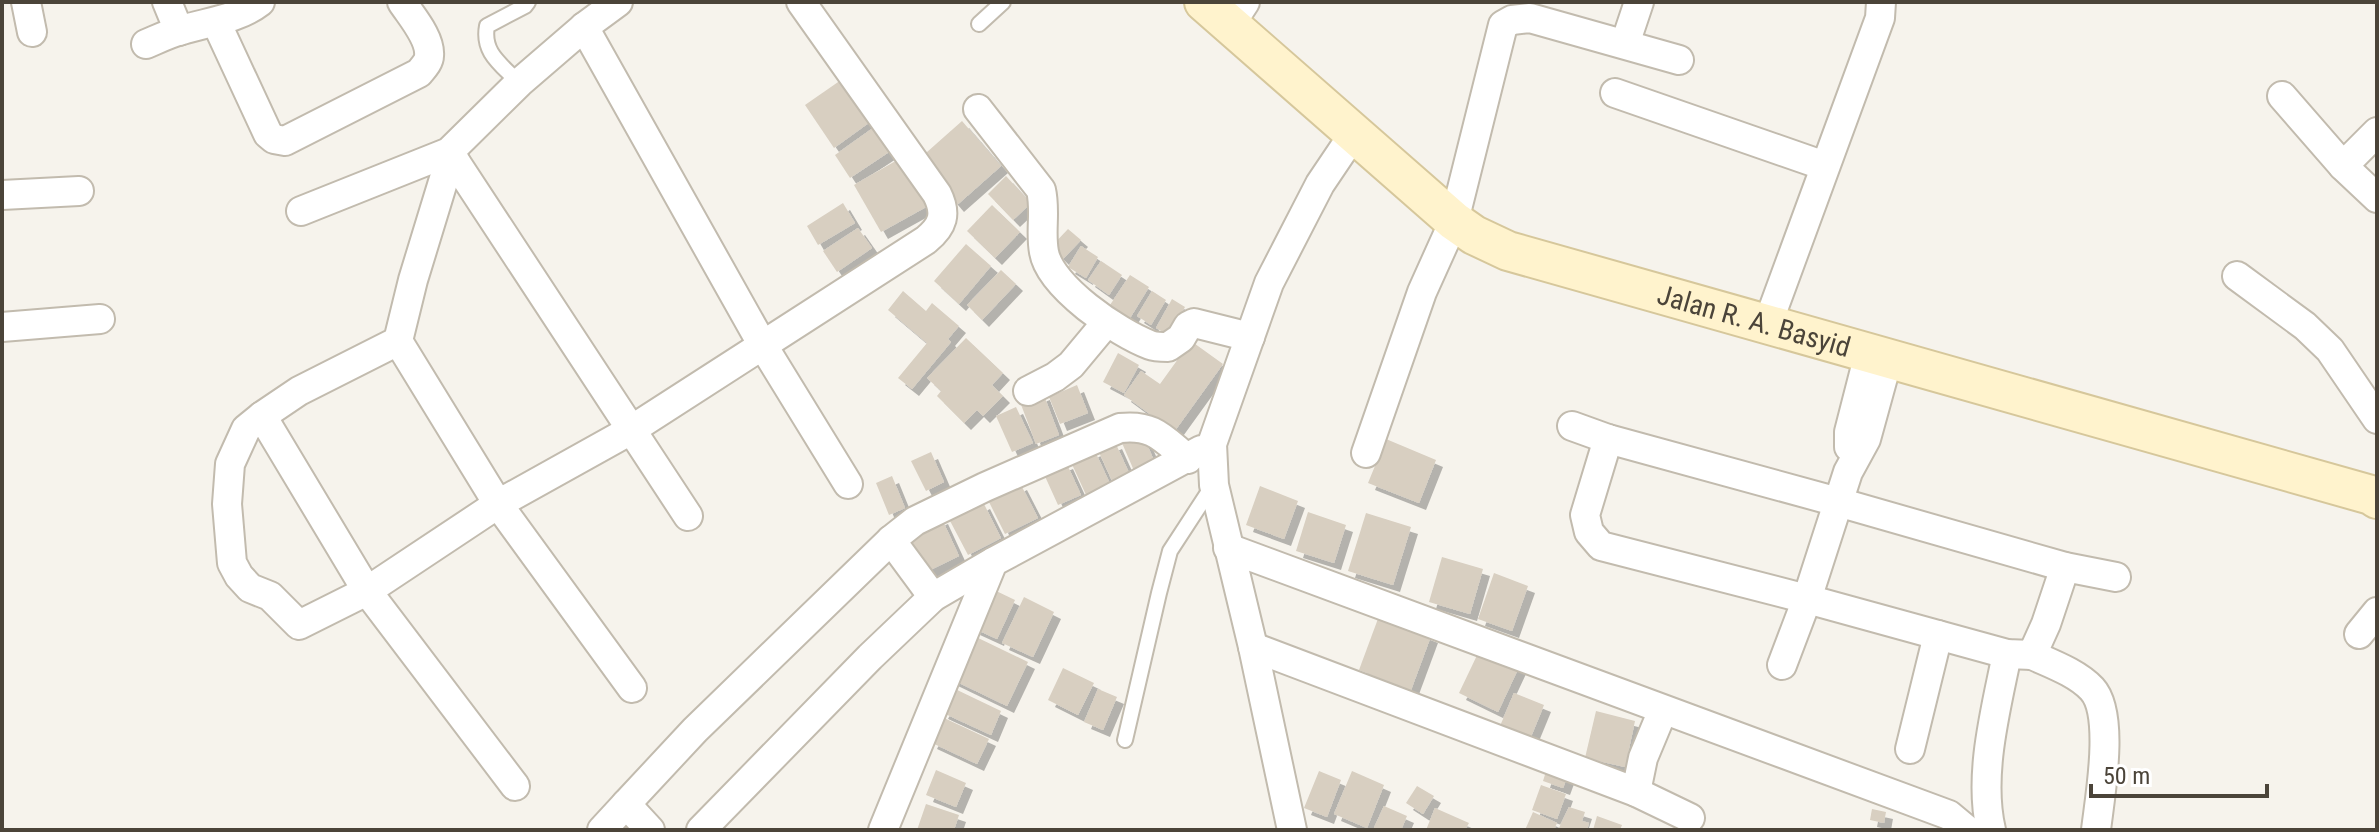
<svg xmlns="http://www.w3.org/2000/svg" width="2379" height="832" viewBox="0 0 2379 832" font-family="'Roboto Condensed',sans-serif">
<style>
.building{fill:#d8cfc1;filter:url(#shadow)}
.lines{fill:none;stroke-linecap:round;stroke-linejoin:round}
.lane-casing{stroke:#c2bbae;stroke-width:18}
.street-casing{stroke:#c2bbae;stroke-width:32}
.secondary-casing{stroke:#d6c79b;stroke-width:42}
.lane{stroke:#fff;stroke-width:14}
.street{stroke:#fff;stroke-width:28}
.secondary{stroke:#fff3cd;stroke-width:38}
.labels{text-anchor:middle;stroke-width:6;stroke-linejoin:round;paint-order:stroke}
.street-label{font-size:28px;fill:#4b4439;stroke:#fff}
</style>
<defs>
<filter id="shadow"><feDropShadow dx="7" dy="7" stdDeviation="0" flood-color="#0004"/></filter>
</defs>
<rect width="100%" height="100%" fill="#f6f3ec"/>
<!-- building -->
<g class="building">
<path d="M 841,80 L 870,122 L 834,148 L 805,105 Z"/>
<path d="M 962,121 L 1001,166 L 957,205 L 918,160 Z"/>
<path d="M 873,128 L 889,152 L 850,178 L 835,155 Z"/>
<path d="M 899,159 L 926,207 L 881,232 L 854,185 Z"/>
<path d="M 1006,176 L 1031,203 L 1013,220 L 988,194 Z"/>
<path d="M 843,203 L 855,223 L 818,245 L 807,226 Z"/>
<path d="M 992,205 L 1020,232 L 995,258 L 967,231 Z"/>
<path d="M 858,228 L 872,248 L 837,272 L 823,251 Z"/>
<path d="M 1068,229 L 1081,240 L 1063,259 L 1051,247 Z"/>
<path d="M 966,244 L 991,266 L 959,304 L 934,281 Z"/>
<path d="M 1081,246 L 1098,257 L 1086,278 L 1068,267 Z"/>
<path d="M 1101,261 L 1122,275 L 1109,295 L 1088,280 Z"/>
<path d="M 1001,270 L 1016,284 L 982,320 L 967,305 Z"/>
<path d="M 1130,275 L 1149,287 L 1130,318 L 1110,305 Z"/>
<path d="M 903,291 L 926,311 L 932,303 L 959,326 L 948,339 L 951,342 L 912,389 L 898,378 L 927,343 L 888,310 Z"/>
<path d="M 1152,291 L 1166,300 L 1151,325 L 1137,316 Z"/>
<path d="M 1172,299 L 1185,307 L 1169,335 L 1156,328 Z"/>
<path d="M 966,338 L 1003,373 L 992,385 L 1003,396 L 983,416 L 977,410 L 964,423 L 937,396 L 941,391 L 927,378 Z"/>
<path d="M 1191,341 L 1223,364 L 1174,432 L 1124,395 L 1141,371 L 1160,384 Z"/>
<path d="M 1118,353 L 1139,365 L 1124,393 L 1103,382 Z"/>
<path d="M 1077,385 L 1088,413 L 1060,424 L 1049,397 Z"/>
<path d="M 1043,393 L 1059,435 L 1036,444 L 1020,402 Z"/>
<path d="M 1016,407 L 1033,443 L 1012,452 L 996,416 Z"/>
<path d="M 1142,433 L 1155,463 L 1135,473 L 1122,443 Z"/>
<path d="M 1386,439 L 1436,460 L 1419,503 L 1368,483 Z"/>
<path d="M 1115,442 L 1130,475 L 1113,483 L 1098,450 Z"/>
<path d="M 1094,449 L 1111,486 L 1087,497 L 1070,460 Z"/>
<path d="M 931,452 L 944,482 L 926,491 L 911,461 Z"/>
<path d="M 1066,462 L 1081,495 L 1058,505 L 1043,472 Z"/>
<path d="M 892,476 L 905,508 L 889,515 L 876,483 Z"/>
<path d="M 1020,483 L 1038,518 L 1005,534 L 988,500 Z"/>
<path d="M 1260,486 L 1298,501 L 1284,539 L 1246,525 Z"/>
<path d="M 983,502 L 1001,538 L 968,555 L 949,519 Z"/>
<path d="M 1308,512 L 1346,525 L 1334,563 L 1296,551 Z"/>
<path d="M 1366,513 L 1411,527 L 1393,585 L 1348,571 Z"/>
<path d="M 941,517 L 959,556 L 922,574 L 904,534 Z"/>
<path d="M 1442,557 L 1483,569 L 1470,614 L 1429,602 Z"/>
<path d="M 1494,573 L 1528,586 L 1512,631 L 1478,619 Z"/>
<path d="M 990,588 L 1015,600 L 997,639 L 973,628 Z"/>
<path d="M 1024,597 L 1054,612 L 1033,657 L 1002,643 Z"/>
<path d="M 1379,616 L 1431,636 L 1411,690 L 1359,670 Z"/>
<path d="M 972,635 L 1028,662 L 1007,706 L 951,679 Z"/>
<path d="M 1480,649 L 1519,667 L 1498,712 L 1459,693 Z"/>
<path d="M 1063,668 L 1094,683 L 1078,715 L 1048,700 Z"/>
<path d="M 953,688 L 1001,711 L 991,735 L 941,712 Z"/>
<path d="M 1098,689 L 1117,697 L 1103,730 L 1084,722 Z"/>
<path d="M 1514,693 L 1544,705 L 1530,739 L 1500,726 Z"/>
<path d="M 1596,711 L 1635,721 L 1625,767 L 1585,758 Z"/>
<path d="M 942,717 L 989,739 L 977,764 L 930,742 Z"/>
<path d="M 1549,762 L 1570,769 L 1563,788 L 1543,781 Z"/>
<path d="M 936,770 L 966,783 L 956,807 L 926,795 Z"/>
<path d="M 1319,771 L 1341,780 L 1327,817 L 1304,808 Z"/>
<path d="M 1352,771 L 1384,785 L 1367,828 L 1334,814 Z"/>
<path d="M 1541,785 L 1566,794 L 1557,819 L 1532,810 Z"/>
<path d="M 1417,786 L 1434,796 L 1423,814 L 1406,803 Z"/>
<path d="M 926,804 L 959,815 L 954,830 L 917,830 Z"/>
<path d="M 1384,806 L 1407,816 L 1401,830 L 1373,830 Z"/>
<path d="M 1569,807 L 1585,812 L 1582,821 L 1589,823 L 1587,830 L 1558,830 Z"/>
<path d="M 1435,808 L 1469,823 L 1465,830 L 1426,830 Z"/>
<path d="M 1872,809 L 1886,812 L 1884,823 L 1870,820 Z"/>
<path d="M 1533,812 L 1557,823 L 1554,830 L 1525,830 Z"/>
<path d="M 1597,816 L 1622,825 L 1620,830 L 1593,830 Z"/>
</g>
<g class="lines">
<defs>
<g id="lane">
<path d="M 979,24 L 1003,2"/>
<path d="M 519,83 C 501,64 482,53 487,26 L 525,6 L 528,2"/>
<path d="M 1125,740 L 1159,593 L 1170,551 L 1213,485"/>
</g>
<g id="street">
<path d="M 26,2 L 32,32"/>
<path d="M 167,2 L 179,31"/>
<path d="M 216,22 L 268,134 L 274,139 L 285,141 L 419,73 C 423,68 429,62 429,56 C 431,38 411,16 402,2"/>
<path d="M 1230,25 L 1245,2"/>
<path d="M 584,27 L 762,344 L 848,484"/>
<path d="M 146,44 C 158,39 170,33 182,30 C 208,22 238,19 260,2"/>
<path d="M 1625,44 L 1639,2"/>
<path d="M 1615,93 L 1825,166"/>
<path d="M 2282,96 L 2343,166 L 2377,198"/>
<path d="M 978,109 L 1041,190 C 1046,211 1040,231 1044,252 C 1050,287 1118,333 1150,345 C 1155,347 1162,347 1168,347 L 1181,338 L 1188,326 L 1194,323 L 1250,337"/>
<path d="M 449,152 L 688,516"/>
<path d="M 455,161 L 446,172 L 413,280 L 398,341 L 299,391 L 262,416 L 246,429 L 230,464 L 227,504 L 232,563 L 239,576 L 250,588 L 270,596 L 299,625 L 367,591 L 498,504 L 631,430 L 926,240 C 943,226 947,214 937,194 L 801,2"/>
<path d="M 2343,166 L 2377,132"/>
<path d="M 2,195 L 79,191"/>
<path d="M 301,211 L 449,152 L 519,83 L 584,27 L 618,2"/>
<path d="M 2237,276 L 2305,326 L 2330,350 L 2377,419"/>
<path d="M 1768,323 L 1880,18 L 1881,2"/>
<path d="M 2,327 L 100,319"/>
<path d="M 398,341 L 498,504 L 632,688"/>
<path d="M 1028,391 L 1055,377 L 1071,365 L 1106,323"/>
<path d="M 262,416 L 367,591 L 515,786"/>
<path d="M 1572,426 L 1608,439 L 1838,502 L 2065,567 L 2116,577"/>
<path d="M 1608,439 L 1585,515 L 1589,532 L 1601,546 L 1807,599 L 2007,654 L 2032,655 L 2046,624 L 2065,567"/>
<path d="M 1849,447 L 1849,432 L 1869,354"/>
<path d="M 1366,453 L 1422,292 L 1454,221 L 1503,25 L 1512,20 L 1530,18 L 1679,60"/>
<path d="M 891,540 L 933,597"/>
<path d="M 1228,548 L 1949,815 L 1967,830"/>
<path d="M 2359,634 L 2377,612"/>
<path d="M 1253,647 L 1636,792"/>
<path d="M 2032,655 C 2052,664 2077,673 2092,689 C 2115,714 2100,796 2096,830"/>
<path d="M 1782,665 L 1807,599 L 1848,472 L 1866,439 L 1888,359"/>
<path d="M 1663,710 L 1643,758 L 1636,792 L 1690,818"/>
<path d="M 1910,749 L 1938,635"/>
<path d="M 626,804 L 695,730 L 891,540 L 915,521 L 985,487 L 1120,428 C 1154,424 1163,439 1188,459"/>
<path d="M 602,830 L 626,804 L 650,830"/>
<path d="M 701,830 L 870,657 L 933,597 L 993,562"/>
<path d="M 883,830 L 993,562 L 1201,450"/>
<path d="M 1292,830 L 1253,647 L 1214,485 L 1212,444 L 1269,283 L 1320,184 L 1353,135"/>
<path d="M 1991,830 C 1978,775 1996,709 2007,654"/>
</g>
<g id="secondary">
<path id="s1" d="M 1204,2 L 1454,221 L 1474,235 L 1508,251 L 2371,495 L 2377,499"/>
</g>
</defs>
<!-- lane casing -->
<use href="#lane" class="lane-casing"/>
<!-- street casing -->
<use href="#street" class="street-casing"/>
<!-- secondary casing -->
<use href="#secondary" class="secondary-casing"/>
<!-- lane -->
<use href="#lane" class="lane"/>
<!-- street -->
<use href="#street" class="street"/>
<!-- secondary -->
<use href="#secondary" class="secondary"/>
</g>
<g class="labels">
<!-- street labels -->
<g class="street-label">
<text dy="10" stroke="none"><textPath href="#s1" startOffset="650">Jalan R. A. Basyid</textPath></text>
</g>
</g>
<!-- border -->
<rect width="2379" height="832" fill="none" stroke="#4b4439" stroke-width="8"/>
<!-- scale -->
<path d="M2091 784v12h176v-12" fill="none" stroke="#4b4439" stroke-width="4"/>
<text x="2103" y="784" font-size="24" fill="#4b4439" stroke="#ffffff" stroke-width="6" paint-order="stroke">50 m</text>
</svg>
